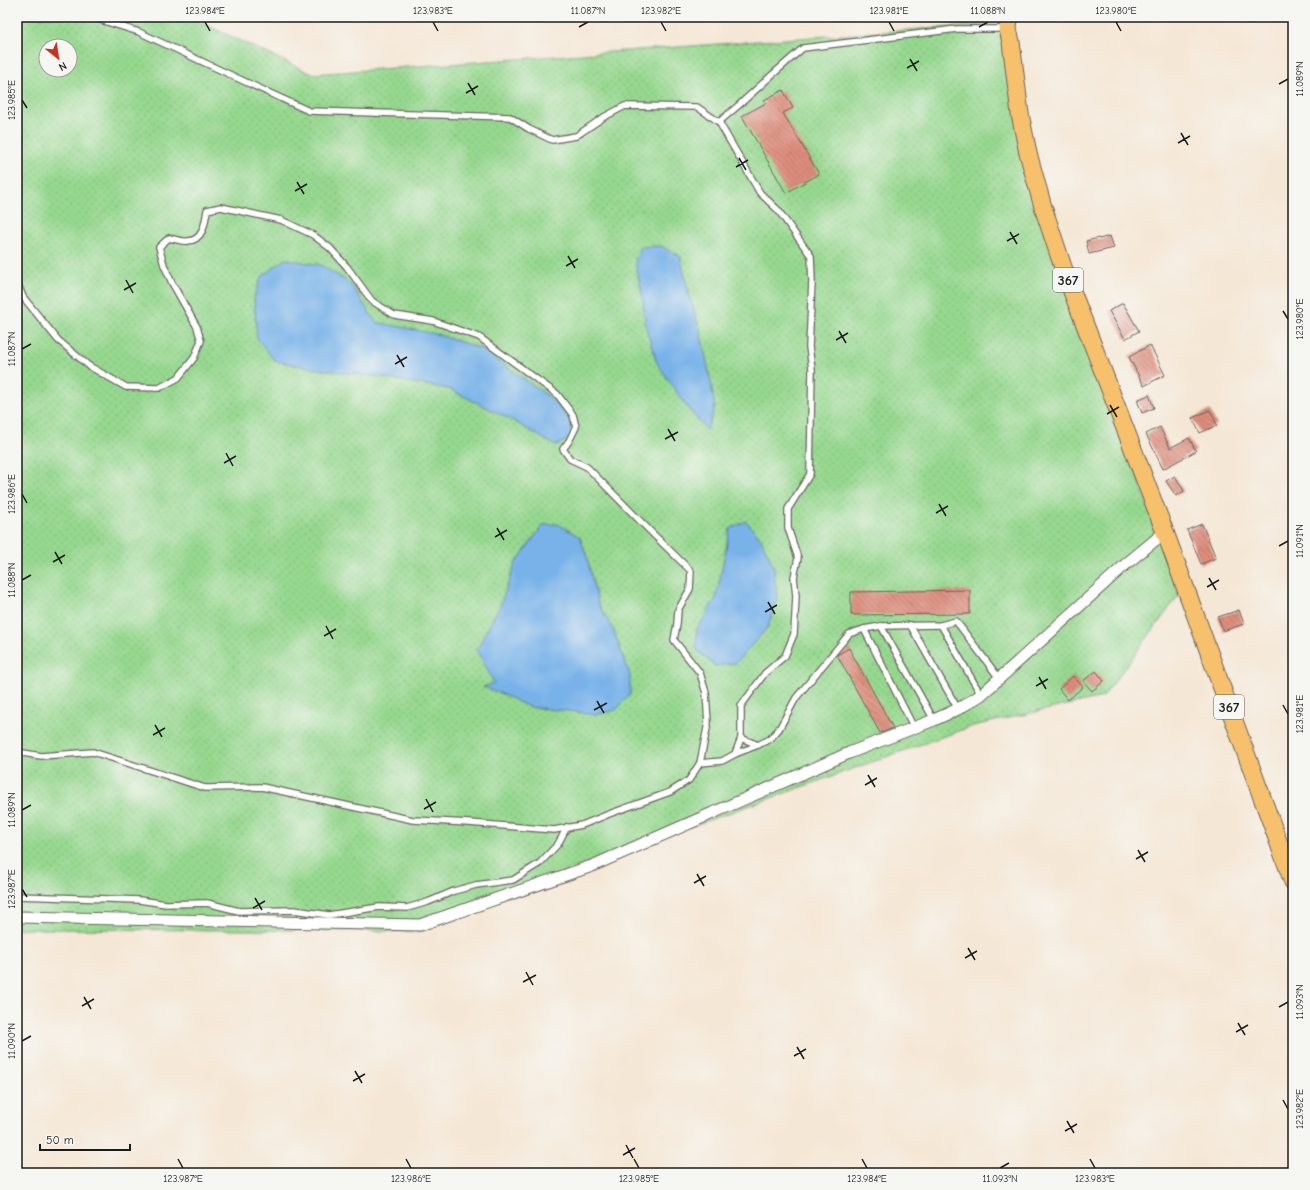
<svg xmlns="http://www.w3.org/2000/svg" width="1310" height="1190" font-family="'Comic Neue',sans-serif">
  <defs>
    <pattern id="grass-dots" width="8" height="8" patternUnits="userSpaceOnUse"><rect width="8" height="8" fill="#96d88f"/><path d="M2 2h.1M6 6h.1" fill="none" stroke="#81b97b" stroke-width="1.8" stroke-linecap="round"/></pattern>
    <pattern id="building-back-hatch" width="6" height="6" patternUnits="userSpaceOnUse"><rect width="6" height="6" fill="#dd8d7d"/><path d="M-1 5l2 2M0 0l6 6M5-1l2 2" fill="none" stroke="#b27266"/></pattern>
  </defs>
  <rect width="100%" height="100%" fill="#f6f6f2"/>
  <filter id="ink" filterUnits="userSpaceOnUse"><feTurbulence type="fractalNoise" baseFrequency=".025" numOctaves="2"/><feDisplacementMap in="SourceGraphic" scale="8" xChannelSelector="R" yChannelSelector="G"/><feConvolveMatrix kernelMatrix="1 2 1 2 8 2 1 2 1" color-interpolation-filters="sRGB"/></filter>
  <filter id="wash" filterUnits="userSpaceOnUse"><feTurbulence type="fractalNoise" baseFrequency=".012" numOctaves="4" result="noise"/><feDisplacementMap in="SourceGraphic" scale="16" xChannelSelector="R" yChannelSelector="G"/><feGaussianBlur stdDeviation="0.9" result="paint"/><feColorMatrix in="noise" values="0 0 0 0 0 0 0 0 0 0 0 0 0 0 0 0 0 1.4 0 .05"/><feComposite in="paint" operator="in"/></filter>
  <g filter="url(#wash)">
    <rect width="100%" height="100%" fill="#f5e7d5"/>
    <!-- grass -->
    <path fill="url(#grass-dots)" stroke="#597a56" fill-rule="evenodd" d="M 17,17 L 189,17 L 312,74 L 1003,23 L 1031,170 L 1179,595 L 1103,697 L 973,726 L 580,866 L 421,931 L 17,929 ZM 46,46 L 70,46 L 70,70 L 46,70 Z"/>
    <!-- water -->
    <g fill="#78b2e9" stroke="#4a6782">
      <polygon points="661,246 680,256 690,297 700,330 711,382 715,408 707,430 689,410 657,363 646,328 642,294 635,261 641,247"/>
      <polygon points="285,259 321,265 350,283 376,322 436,334 482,349 551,398 570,420 572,437 556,446 510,419 449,389 379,377 317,369 275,361 257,338 254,298 261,277"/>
      <polygon points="746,521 760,537 774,567 777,599 768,627 736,663 715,666 696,649 697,629 716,598 730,529"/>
      <polygon points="558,524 580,537 587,557 598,603 613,629 630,675 630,694 616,710 595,715 577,712 529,707 502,694 483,687 494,683 477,649 501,603 515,564 543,525"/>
    </g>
    <g id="blocks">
      <!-- building -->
      <g fill="url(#building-back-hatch)">
        <polygon points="783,90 793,108 783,113 819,174 786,193 742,116 766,103 764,100"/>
        <polygon points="1110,236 1114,248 1089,254 1086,241 1099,238 1099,239"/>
        <polygon points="1123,303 1139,331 1125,339 1109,311"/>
        <polygon points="1150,345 1165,375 1144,386 1129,357"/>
        <polygon points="1149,395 1154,408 1142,413 1137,400"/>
        <polygon points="1210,410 1217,425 1200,433 1192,418"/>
        <polygon points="1160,427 1170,448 1189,438 1196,451 1163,469 1146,434"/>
        <polygon points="1175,476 1184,491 1176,496 1166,481"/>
        <polygon points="1202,524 1216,558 1201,564 1187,530"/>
        <polygon points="970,590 970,614 851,615 851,592"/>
        <polygon points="1239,610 1244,624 1223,631 1218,617"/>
        <polygon points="849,648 893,728 891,729 880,733 837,655"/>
        <polygon points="1096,671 1104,681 1092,691 1083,681"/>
        <polygon points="1073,676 1083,687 1068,700 1059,689"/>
      </g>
    </g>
  </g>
  <g filter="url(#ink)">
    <use href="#blocks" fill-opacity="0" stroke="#68635d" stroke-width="1"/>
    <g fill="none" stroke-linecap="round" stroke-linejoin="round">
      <defs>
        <g id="lane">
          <polyline points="91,17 139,32 250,84 309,111 510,117 529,129 552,140 576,136 604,117 625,106 697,107 719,122 760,193 778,210 811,256 812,282 809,347 812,369 810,474 788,509 788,528 798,558 794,577 796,596 794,634 785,656 765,673 741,706 741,738 735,754 722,761 700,763"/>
          <polyline points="719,122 739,105 772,75 803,48 957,29 1006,29"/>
          <path d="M 17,282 L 23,297 L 58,340 L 89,366 L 126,387 L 159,388 L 178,378 L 194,358 L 201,341 L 197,327 L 172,283 L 164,265 L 159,247 L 169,238 C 175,239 182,242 188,241 C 204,240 205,222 207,210 L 221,207 L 281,220 L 313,235 L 330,248 L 347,267 L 372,301 L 394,315 L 433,321 L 479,337 L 557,394 L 573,415 L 576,427 L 569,441 L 563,449 L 570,459 L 587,467 L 652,533 L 691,571 L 690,589 L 678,610 L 677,624 L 674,640 L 700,673 L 706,693 L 708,723 L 700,763 L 689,780 L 670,792 L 609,814 L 582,825 L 554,830 L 469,823 L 413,820 L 262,787 L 205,788 L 93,752 L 41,756 L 17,752"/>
          <polyline points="910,625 958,709"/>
          <polyline points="941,625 981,695"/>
          <polyline points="881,626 934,720"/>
          <polyline points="864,629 914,728"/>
          <polyline points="758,745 770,739 779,729 796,698 849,634 864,629 881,626 941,625 956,621 999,678"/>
          <polyline points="735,754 758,745 741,738"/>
          <polyline points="17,896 139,900 166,904 207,903 239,911 294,910 329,915 379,907 407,908 428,902 454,891 476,885 513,880 540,863 558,844 567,827"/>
        </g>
        <polyline id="street" points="17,917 420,925 592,866 849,753 934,720 958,709 981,695 1126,564 1165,532"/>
        <polyline id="primary" points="1009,17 1008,29 1011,42 1020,114 1028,153 1043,207 1065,273 1165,532 1293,882"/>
      </defs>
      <!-- lane casing -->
      <use href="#lane" stroke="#68635d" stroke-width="8"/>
      <!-- street casing -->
      <use href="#street" stroke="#68635d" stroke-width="13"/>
      <!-- primary casing -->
      <use href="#primary" stroke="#68635d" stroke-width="19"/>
      <!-- lane -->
      <use href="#lane" stroke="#fff" stroke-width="5.5"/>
      <!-- street -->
      <use href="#street" stroke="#fff" stroke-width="11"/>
      <!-- primary -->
      <use href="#primary" stroke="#f7c06c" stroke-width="17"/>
    </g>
  </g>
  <!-- ticks -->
  <path fill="none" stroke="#1c1c1c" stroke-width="1.5" d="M 205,22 L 210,31M 433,22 L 438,31M 661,22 L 666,31M 889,22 L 894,31M 1116,22 L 1121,31M 579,27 L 588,22M 979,27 L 988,22M 910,59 L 917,71M 907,68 L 919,61M 468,83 L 475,95M 1279,84 L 1288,79M 466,93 L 478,86M 22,100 L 27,108M 1181,133 L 1188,145M 1178,143 L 1190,136M 739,158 L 746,170M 736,167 L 748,160M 297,182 L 304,194M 295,191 L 307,184M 1010,232 L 1017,244M 1007,241 L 1019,234M 568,256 L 575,268M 566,266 L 578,259M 126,280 L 133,293M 124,290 L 136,283M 1283,311 L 1288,319M 839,331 L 846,343M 836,340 L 848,333M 22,349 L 31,344M 397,355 L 404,367M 395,364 L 407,357M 1110,405 L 1117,417M 1107,414 L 1119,407M 668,429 L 675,441M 665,439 L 678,432M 226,453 L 233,466M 224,463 L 236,456M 22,494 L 27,503M 939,504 L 946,516M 936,513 L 948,506M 497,528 L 504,540M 495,537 L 507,530M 1279,546 L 1288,541M 55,552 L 62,564M 53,562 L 65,555M 1209,578 L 1216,590M 22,580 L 31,575M 1207,587 L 1219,580M 768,602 L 775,614M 765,612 L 777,605M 326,626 L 333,639M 324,636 L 336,629M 1039,677 L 1046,689M 1036,686 L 1048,679M 597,701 L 604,713M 1283,705 L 1288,714M 594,710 L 607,703M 155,725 L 162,737M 153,735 L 165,728M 868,775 L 875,787M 865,785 L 877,778M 426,799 L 433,812M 424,809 L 436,802M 22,810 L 31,805M 1138,850 L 1145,862M 1136,859 L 1148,852M 697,874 L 704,886M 694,883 L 706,876M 22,889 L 27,897M 255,898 L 262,910M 253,908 L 265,901M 968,948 L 975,960M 965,958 L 977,951M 526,972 L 533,985M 523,982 L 536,975M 84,997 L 91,1009M 82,1006 L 94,999M 1279,1007 L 1288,1002M 1238,1023 L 1245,1035M 1236,1032 L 1248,1025M 22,1041 L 31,1036M 797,1047 L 804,1059M 794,1056 L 806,1049M 355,1071 L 362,1083M 353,1081 L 365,1074M 1283,1100 L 1288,1109M 1067,1121 L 1074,1133M 1065,1131 L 1077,1124M 626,1145 L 633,1158M 623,1155 L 635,1148M 178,1159 L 183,1168M 406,1159 L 411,1168M 634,1159 L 639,1168M 862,1159 L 867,1168M 1090,1159 L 1095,1168M 1000,1168 L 1009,1163"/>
  <g text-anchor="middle" stroke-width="4" stroke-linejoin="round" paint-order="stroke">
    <!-- shield labels -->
    <g fill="#f6f6f2" stroke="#5d5d5c" stroke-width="1">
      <rect x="1053" y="268" width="30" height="24" rx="3"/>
      <rect x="1214" y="695" width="30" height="24" rx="3"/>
    </g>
    <g font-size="14" font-weight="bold" fill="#1c1c1c">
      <text x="1068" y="285">367</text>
      <text x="1229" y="712">367</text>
    </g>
  </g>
  <!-- margin -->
  <rect width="1310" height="1190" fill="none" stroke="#f6f6f2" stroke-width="44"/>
  <!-- north arrow -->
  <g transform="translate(58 58) rotate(150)"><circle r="19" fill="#f6f6f2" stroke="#9f9f9c"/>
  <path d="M0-3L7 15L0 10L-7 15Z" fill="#c8321e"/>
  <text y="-6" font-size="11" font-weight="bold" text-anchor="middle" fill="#1c1c1c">N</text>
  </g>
  <!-- scale -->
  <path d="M40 1144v6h90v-6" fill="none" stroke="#1c1c1c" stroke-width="2"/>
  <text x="46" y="1144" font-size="12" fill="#1c1c1c" stroke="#f6f6f2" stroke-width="3" paint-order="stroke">50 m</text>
  <rect x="22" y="22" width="1266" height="1146" fill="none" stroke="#1c1c1c" stroke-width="1.5"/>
  <g font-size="10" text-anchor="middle" fill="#1c1c1c">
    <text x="205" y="14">123.984°E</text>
    <text x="433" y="14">123.983°E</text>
    <text x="588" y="14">11.087°N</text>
    <text x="661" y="14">123.982°E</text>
    <text x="889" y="14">123.981°E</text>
    <text x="988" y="14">11.088°N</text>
    <text x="1116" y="14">123.980°E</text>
    <text transform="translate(1299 79) rotate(-90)" y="4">11.089°N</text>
    <text transform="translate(11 100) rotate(-90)" y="4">123.985°E</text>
    <text transform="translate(1299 319) rotate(-90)" y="4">123.980°E</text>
    <text transform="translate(11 349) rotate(-90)" y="4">11.087°N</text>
    <text transform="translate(11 494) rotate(-90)" y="4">123.986°E</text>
    <text transform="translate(1299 541) rotate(-90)" y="4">11.091°N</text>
    <text transform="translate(11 580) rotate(-90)" y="4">11.088°N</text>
    <text transform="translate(1299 714) rotate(-90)" y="4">123.981°E</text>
    <text transform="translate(11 810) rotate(-90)" y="4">11.089°N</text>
    <text transform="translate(11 889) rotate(-90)" y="4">123.987°E</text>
    <text transform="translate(1299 1002) rotate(-90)" y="4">11.093°N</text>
    <text transform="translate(11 1041) rotate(-90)" y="4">11.090°N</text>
    <text transform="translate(1299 1109) rotate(-90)" y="4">123.982°E</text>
    <text x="183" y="1182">123.987°E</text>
    <text x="411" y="1182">123.986°E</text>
    <text x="639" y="1182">123.985°E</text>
    <text x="867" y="1182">123.984°E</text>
    <text x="1000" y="1182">11.093°N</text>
    <text x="1095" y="1182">123.983°E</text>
  </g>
</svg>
